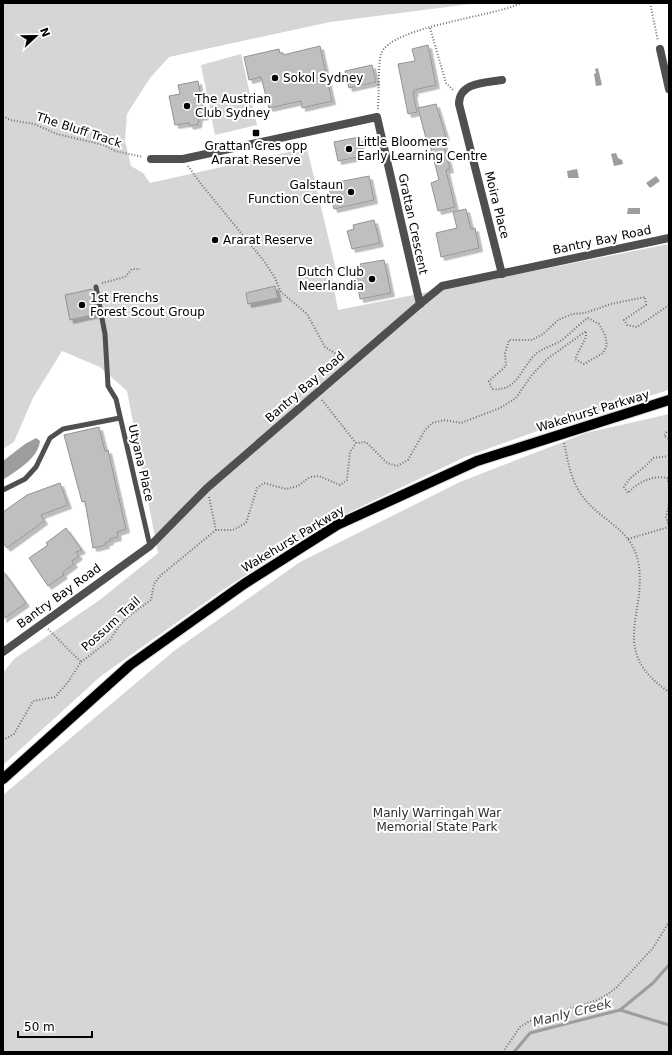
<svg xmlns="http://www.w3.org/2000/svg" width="672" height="1055" font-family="'DejaVu Sans',sans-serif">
  <defs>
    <filter id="shadow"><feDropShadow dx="3.5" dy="3.5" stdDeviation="0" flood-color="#0004"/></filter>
  </defs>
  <rect width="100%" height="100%" fill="#fff"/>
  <!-- green -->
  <g fill="#d6d6d6">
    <polygon points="3,3 478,3 330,22 169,57 150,78 127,114 125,141 131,166 143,173 150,183 307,148 336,270 331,272 338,310 669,244 669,390 557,424 465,457 329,522 227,587 101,676 3,765 3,673 14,659 101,599 158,553 127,391 100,367 62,351 33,398 14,442 3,449"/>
    <polygon points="241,54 257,125 215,135 201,65"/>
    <polygon points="669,414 669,1052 3,1052 3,795 174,651 300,562 460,482 586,433"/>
  </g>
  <!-- water -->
  <g fill="#9d9d9d">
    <polygon points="598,68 602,85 596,86 594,74 596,73 595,69"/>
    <polygon points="616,153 618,158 622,160 623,164 614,166 611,154"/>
    <polygon points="577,169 579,178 568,178 567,171"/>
    <polygon points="656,176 660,181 650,188 646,183"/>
    <polygon points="628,208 640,208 640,214 627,214"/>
    <path d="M 36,438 L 40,441 C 38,459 17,470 3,480 L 3,461 L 25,444 Z"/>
  </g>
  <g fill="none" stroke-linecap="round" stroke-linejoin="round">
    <!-- stream -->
    <g stroke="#9d9d9d" stroke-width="3">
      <polyline points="620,1010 669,1025"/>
      <polyline points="514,1052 530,1033 620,1010 653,983 669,965"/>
    </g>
  </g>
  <!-- building -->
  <g fill="#bfbfbf" stroke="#939393" filter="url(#shadow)">
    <polygon points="428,45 436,85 414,90 415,93 413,93 417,112 408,114 398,64 415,61 412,49"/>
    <polygon points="320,46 332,101 302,108 301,101 269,108 261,77 249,80 244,57 279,49 280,53 283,53 283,55"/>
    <polygon points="372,65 376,82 349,88 345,71"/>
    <polygon points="198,81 205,116 199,117 198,124 190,126 189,123 175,125 169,96 180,94 178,85"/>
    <polygon points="436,104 446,137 442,138 450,169 446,170 455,207 438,211 431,183 439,180 429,141 427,142 418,108"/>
    <polygon points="359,137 363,156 338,161 334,142"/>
    <polygon points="369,176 374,200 334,209 328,184"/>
    <polygon points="466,209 471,229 475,228 479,248 441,257 436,233 457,228 453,212"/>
    <polygon points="374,220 380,243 352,249 347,231 354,229 353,225"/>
    <polygon points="384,260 391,293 360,299 355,270 361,269 360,264"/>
    <polygon points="275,286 278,298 248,304 246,293"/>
    <polygon points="92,289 97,314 70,320 65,295"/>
    <polygon points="99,427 105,451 108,450 126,529 117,532 118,537 110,539 110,541 105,543 106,545 93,548 85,501 82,502 64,435"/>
    <polygon points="60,483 68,505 41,515 44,521 7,548 3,543 3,512 27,495"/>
    <polygon points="66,528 82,550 76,552 79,556 72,561 74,564 62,573 64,575 48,586 29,558 48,545 46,543"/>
    <polygon points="3,571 26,603 3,619"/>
  </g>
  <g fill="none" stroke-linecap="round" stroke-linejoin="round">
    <defs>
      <polyline id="primary" points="3,779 130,665 244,584 337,525 477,461 669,400"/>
    </defs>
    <!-- primary casing -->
    <use href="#primary" stroke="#dbdbdb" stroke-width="12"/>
    <!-- path -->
    <g stroke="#717171" stroke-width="2" stroke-dasharray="1 2" stroke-linecap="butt">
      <polyline points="650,3 658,41"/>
      <polyline points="430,28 446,83 453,90"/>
      <path d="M 378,109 C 379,96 378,64 381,54 C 391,26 494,17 521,3"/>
      <polyline points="3,116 10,120 34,124 57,134 104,145 115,151 143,157"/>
      <polyline points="188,166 201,184 264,261 274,276 281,292 307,314 325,347 344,359"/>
      <polyline points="102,283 125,277 132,269 140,269"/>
      <polyline points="322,400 356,443"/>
      <polyline points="669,431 667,431 664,436 669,439"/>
      <path d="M 564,443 C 568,462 571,481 583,497 C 599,519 629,528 637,557 C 651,611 605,649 669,692"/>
      <path d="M 669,456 L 653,458 C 644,470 631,474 624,487 L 628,493 C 638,482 653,475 667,478 L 669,484"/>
      <polyline points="209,497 216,530"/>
      <polyline points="669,505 666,517 669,527"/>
      <polyline points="628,539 669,527"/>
      <polyline points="48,629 81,662"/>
      <path d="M 3,740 L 14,734 L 33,701 L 55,697 L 68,682 L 81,662 L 110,640 L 119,626 L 129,616 L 151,600 L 154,584 L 161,575 L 216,530 L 233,530 L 246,523 L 257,488 L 264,483 L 286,489 L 298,486 L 310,477 L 319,476 L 340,485 L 347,480 L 350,452 L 356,443 L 366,442 L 387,463 L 397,466 L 408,460 L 425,430 L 432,423 L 444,420 L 461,423 L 500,408 L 516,398 L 531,376 L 547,359 L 586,331 L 586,337 L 575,359 L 584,364 L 603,353 L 607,345 L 605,335 L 599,324 L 588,318 C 579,324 571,333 562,340 C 555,345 545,347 537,353 C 520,367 519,392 492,389 L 489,381 L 506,366 L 505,353 L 509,340 L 532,340 L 543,334 L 558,320 L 572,314 L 585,313 L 611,304 L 645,297 L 646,305 L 624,320 L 627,325 L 637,327 L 669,305"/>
      <polyline points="503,1052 520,1027 530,1021 595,1001 605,996 616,988 653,948 669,922"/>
    </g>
    <!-- service -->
    <g stroke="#4f4f4f" stroke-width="5">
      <polyline points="96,287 105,334 108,386 116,399 150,546"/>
      <polyline points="3,490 25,479 36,467 50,438 63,429 120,418"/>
    </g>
    <!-- minor -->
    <g stroke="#4f4f4f" stroke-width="8">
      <polyline points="660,49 669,89"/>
      <polyline points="151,159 183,159 377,117 420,304"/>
      <path d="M 502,274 L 459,104 C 459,82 485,83 502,80"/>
      <polyline points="3,652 150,546 207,488 420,304 442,286 669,238"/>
    </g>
    <!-- primary -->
    <use href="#primary" stroke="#000" stroke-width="10"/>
  </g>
  <!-- markers -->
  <g fill="#000" stroke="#fff" stroke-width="1.5">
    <circle cx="275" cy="78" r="4"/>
    <circle cx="187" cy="106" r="4"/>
    <rect x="252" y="129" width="8" height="8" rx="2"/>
    <circle cx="349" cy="149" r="4"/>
    <circle cx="351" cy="192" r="4"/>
    <circle cx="215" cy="240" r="4"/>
    <circle cx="372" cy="279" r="4"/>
    <circle cx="82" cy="305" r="4"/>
  </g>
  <g text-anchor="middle" stroke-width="4" stroke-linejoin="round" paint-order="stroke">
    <!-- poi labels -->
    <g font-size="12" fill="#000" stroke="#fff" text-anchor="start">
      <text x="283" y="82">Sokol Sydney</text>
      <text x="195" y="103">The Austrian<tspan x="195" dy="14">Club Sydney</tspan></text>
      <text x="357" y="146">Little Bloomers<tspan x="357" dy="14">Early Learning Centre</tspan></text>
      <text x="256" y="150" text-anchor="middle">Grattan Cres opp<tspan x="256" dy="14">Ararat Reserve</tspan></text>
      <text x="343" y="189" text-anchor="end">Galstaun<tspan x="343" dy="14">Function Centre</tspan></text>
      <text x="223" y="244">Ararat Reserve</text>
      <text x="364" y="276" text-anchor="end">Dutch Club<tspan x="364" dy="14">Neerlandia</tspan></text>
      <text x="90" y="302">1st Frenchs<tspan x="90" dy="14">Forest Scout Group</tspan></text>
    </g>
    <!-- street labels -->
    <g font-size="12" fill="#000" stroke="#fff">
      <text transform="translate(79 130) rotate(18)" y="4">The Bluff Track</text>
      <text transform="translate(497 205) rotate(76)" y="4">Moira Place</text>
      <text transform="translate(413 224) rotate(78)" y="4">Grattan Crescent</text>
      <text transform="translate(602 240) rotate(-12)" y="4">Bantry Bay Road</text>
      <text transform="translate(305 387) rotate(-41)" y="4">Bantry Bay Road</text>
      <text transform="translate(593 411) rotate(-17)" y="4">Wakehurst Parkway</text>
      <text transform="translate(141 463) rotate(77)" y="4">Utyana Place</text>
      <text transform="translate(293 539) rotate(-31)" y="4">Wakehurst Parkway</text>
      <text transform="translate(59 596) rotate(-36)" y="4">Bantry Bay Road</text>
      <text transform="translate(111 624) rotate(-42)" y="4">Possum Trail</text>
    </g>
    <!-- park labels -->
    <g font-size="12" fill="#2d2d2d" stroke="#fff">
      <text x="437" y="817">Manly Warringah War<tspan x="437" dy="14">Memorial State Park</tspan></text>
    </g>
    <!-- water labels -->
    <g font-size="13" font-style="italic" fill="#3e3e3e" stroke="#fff">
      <text transform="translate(572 1012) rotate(-14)" y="5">Manly Creek</text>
    </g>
  </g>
  <!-- border -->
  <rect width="672" height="1055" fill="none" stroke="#000000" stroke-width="8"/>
  <!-- north arrow -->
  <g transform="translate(36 36) rotate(68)" stroke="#ffffff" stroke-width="3" paint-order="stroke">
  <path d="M0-3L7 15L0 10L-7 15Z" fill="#000000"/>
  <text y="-6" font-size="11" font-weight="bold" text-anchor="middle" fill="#000000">N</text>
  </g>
  <!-- scale -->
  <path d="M18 1031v6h74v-6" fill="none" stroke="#000000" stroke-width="2"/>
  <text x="24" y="1031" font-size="12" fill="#000000" stroke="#ffffff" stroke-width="3" paint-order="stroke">50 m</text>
</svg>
